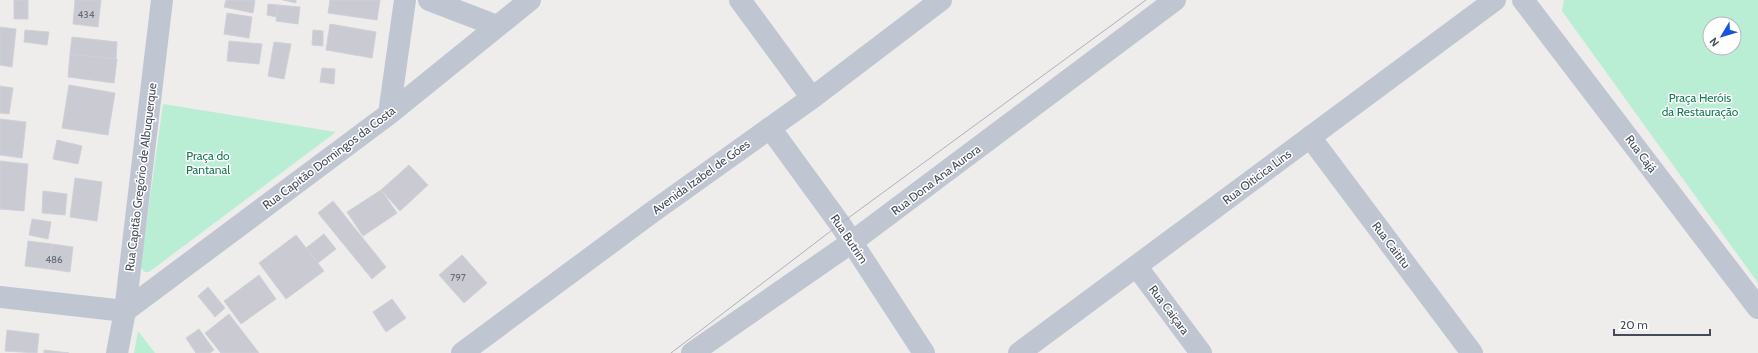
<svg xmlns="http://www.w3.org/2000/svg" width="1758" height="353" font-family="Cabin,sans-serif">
  <rect width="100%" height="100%" fill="#efecec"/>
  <!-- green -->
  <g fill="#b9eed5" fill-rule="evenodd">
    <path d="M 1564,0 L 1758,0 L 1758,283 L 1562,11 ZM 1710,24 L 1734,24 L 1734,48 L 1710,48 Z"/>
    <polygon points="163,104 336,132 149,272 145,272 141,268 141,264"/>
    <polygon points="138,331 155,353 134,353"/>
  </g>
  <!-- building -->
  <g fill="#c9cad2" stroke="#d0d1d8">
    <rect x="14" y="0" width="14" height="19"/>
    <polygon points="75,0 101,0 98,27 73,24"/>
    <polygon points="226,0 255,0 253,13 224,7"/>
    <polygon points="283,0 296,0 296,3"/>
    <polygon points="330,0 380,0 377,20 328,13"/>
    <polygon points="268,4 278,5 277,17 267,15"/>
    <polygon points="278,5 300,7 298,24 276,21"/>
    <polygon points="227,13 252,17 249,38 224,34"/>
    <polygon points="330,24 376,32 372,58 326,50"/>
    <polygon points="0,27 16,29 12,67 0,65"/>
    <polygon points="25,30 49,32 47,45 24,42"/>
    <polygon points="313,30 323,31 323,46 312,45"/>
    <polygon points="72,37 117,42 116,59 70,54"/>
    <polygon points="229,41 262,44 259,64 227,61"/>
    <polygon points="274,42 291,44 284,79 268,76"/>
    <polygon points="70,54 117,59 114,83 68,77"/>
    <polygon points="322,68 335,69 334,84 320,82"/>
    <polygon points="69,85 115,93 108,135 62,128"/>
    <polygon points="0,86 13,88 9,114 0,113"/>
    <polygon points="0,119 26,122 22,158 0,155"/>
    <polygon points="57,140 82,146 78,164 53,159"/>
    <polygon points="0,161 28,164 24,211 0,209"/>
    <polygon points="409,165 428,185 400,211 381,190"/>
    <polygon points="75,178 102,182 97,221 70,217"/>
    <polygon points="381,190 397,213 363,236 347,212"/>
    <polygon points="43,191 67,194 65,215 42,213"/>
    <polygon points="333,201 386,267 372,279 318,213"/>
    <polygon points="32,219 51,222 48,239 29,235"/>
    <polygon points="324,234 336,249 318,263 306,248"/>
    <polygon points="296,235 324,271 286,299 259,263"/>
    <polygon points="28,241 52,244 49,269 25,266"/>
    <polygon points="52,244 73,247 70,272 49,269"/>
    <polygon points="462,255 487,283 464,303 439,275"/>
    <polygon points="259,275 276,299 241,324 224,301"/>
    <polygon points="208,287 225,308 215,317 198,296"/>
    <polygon points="392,299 406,318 386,332 373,312"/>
    <polygon points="229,314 259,353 221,353 205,333"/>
    <polygon points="199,329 214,350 210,353 196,353 186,338"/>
    <polygon points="7,330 39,334 37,353 5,351"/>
    <polygon points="44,350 69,353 44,353"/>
  </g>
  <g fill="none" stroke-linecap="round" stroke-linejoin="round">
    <!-- minor -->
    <g stroke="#bfc6d2" stroke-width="22">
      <polyline points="429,0 497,26"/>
      <polyline points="740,0 812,98"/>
      <polyline points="1523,0 1758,308"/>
      <polyline points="389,114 405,0"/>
      <polyline points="770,128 840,224 924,353"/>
      <polyline points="1310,137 1472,353"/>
      <polyline points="1137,267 1201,353"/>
      <polyline points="0,297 125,311 389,114 530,0"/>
      <polyline points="117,353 125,311 162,0"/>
      <polyline points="462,353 651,213 812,98 941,0"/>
      <polyline points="692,353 852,242 1175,0"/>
      <polyline points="1019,353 1495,0"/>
    </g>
    <!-- tram -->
    <polyline stroke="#aeb0b7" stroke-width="1" points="671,353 840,224 1146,0"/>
  </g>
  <g text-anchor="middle" stroke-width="3" stroke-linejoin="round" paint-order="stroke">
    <!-- number labels -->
    <g font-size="10" fill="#666c77">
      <text x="86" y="18">434</text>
      <text x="54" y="263">486</text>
      <text x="458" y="281">797</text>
    </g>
    <!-- park labels -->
    <g font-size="12" fill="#177956" stroke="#fff">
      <text x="1700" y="102">Praça Heróis<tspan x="1700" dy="14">da Restauração</tspan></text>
      <text x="208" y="160">Praça do<tspan x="208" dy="14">Pantanal</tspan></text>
    </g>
    <!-- street labels -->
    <g font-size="12" fill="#454c59" stroke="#fff">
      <text transform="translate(1641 154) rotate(53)" y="4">Rua Cajá</text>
      <text transform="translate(329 158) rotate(-37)" y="4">Rua Capitão Domingos da Costa</text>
      <text transform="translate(141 177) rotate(-83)" y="4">Rua Capitão Gregório de Albuquerque</text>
      <text transform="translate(701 177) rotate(-36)" y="4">Avenida Izabel de Góes</text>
      <text transform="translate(1257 177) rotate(-37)" y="4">Rua Oiticica Lins</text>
      <text transform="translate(936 180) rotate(-37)" y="4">Rua Dona Ana Aurora</text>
      <text transform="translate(849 239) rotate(56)" y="4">Rua Butrim</text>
      <text transform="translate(1391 245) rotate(53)" y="4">Rua Caititu</text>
      <text transform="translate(1169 310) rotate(53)" y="4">Rua Caiçara</text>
    </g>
  </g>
  <!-- north arrow -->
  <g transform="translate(1722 36) rotate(232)"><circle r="19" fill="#ffffff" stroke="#b5b7bd"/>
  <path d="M0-3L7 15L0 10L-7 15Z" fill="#1952db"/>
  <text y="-6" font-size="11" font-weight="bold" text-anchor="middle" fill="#454c59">N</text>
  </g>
  <!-- scale -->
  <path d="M1614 329v6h96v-6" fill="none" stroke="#454c59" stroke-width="2"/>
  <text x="1620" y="329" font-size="12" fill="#454c59" stroke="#ffffff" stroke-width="3" paint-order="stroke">20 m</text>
</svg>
